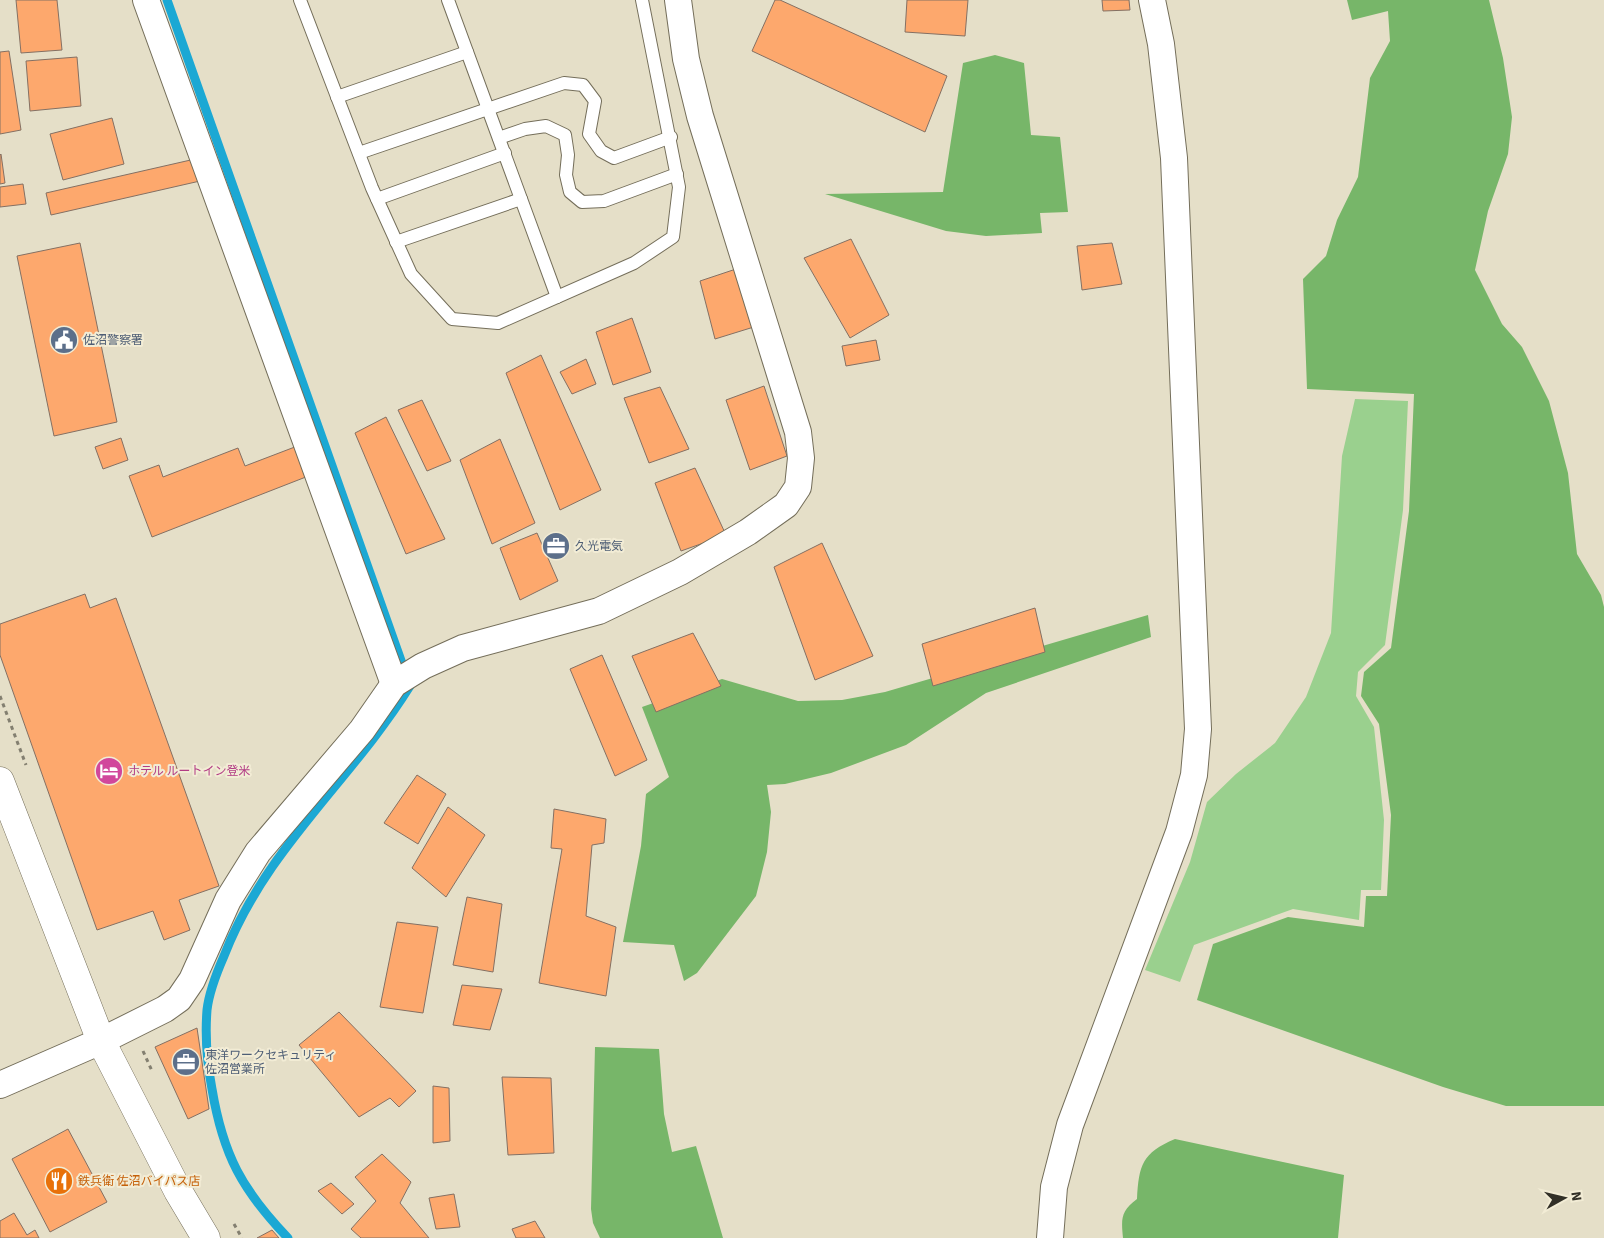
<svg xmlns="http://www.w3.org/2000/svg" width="1604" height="1238" font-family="'Source Sans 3','Noto Sans JP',sans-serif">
  <rect width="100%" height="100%" fill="#e5dfc8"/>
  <!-- green -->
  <polygon fill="#9ad08e" points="1355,399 1408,401 1403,510 1385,645 1358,672 1356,696 1374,727 1384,820 1381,890 1361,890 1359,920 1293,909 1194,945 1180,982 1145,970 1190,862 1207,802 1236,774 1275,743 1306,697 1331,633 1342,456"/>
  <!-- forest -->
  <g fill="#77b669">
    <polygon points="1347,0 1489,0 1503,58 1512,117 1508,154 1488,211 1475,270 1502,324 1522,347 1549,401 1568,473 1577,554 1601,595 1604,607 1604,1106 1506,1106 1443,1087 1197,1000 1213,944 1288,917 1364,927 1366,896 1387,896 1391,815 1379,724 1361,696 1364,672 1391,648 1409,511 1414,394 1307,389 1303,279 1326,256 1337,220 1358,177 1370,78 1390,41 1388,11 1352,20"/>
    <polygon points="995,55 1024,63 1031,135 1060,137 1068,212 1040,213 1042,233 986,236 946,231 825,194 943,192 963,63"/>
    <polygon points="1148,615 1151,637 986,693 906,745 831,773 785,784 767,785 771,812 767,852 756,896 697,973 684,981 674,945 623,942 641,846 646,794 669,777 642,707 722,679 798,701 842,700 885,692"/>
    <polygon points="595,1047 659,1049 664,1114 672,1152 696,1146 723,1238 600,1238 593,1223 591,1209"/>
    <path d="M 1175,1139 L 1344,1175 L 1338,1238 L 1123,1238 C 1121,1218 1121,1211 1137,1199 C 1139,1165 1142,1153 1175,1139 Z"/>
  </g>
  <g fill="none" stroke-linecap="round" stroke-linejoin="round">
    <!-- stream -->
    <path stroke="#1ba8d4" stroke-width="9" d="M 167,0 L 410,686 C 351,781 265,849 224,956 C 217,972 209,992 207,1010 C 205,1036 207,1063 212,1089 C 223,1155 242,1190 288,1238"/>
  </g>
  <!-- building -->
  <g fill="#fda86d" stroke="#847063">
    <polygon points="16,0 57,0 62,50 21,53"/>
    <polygon points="775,0 780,0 947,76 925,132 752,51"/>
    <polygon points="907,0 968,0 965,36 905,32"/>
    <polygon points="1102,0 1129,0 1130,10 1103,11"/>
    <polygon points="9,51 21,130 0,134 0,52"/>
    <polygon points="77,57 81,106 30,111 26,61"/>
    <polygon points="112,118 124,164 63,180 50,134"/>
    <polygon points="1,154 5,183 0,184 0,155"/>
    <polygon points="195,159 200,181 51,215 46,193"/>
    <polygon points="23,184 26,204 0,207 0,187"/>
    <polygon points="851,239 889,315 850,338 804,258"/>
    <polygon points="80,243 117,422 54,436 17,256"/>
    <polygon points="1112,243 1122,284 1082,290 1077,246"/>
    <polygon points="736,269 757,326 715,339 700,281"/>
    <polygon points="632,318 651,372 613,385 596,332"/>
    <polygon points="876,340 880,360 846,366 842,346"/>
    <polygon points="541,355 601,490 560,510 506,373"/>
    <polygon points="586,359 596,384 572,394 560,372"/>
    <polygon points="764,386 787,456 750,470 726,400"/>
    <polygon points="660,387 689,449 649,463 624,398"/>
    <polygon points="422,400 451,461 427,471 398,410"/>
    <polygon points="386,417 445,539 406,554 355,433"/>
    <polygon points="121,438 128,460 103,469 95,447"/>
    <polygon points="500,439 535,523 492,544 460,460"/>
    <polygon points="300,445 311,475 152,537 129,476 159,465 163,477 238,448 245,466"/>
    <polygon points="695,468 726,535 681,551 655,483"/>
    <polygon points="537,533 558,581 520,600 500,548"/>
    <polygon points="822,543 873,656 815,680 774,567"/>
    <polygon points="85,594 90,608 116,598 219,886 179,900 190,930 164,940 153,911 97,930 0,655 0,624"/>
    <polygon points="1035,608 1045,652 933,686 922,644"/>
    <polygon points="693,633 721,686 656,712 632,656"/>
    <polygon points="602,655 647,760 615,776 570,669"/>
    <polygon points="417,775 446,794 418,844 384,823"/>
    <polygon points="448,807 485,835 446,897 412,868"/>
    <polygon points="554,809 606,819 604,843 592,845 586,916 616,927 606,996 539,983 562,849 551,848"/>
    <polygon points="467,897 502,904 493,972 453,965"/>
    <polygon points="397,922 438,927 423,1013 380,1007"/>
    <polygon points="462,985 502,989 490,1030 453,1025"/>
    <polygon points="339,1012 416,1091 399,1107 390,1098 359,1117 299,1045"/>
    <polygon points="197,1028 209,1109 188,1119 155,1047"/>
    <polygon points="502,1077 551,1078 554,1153 508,1155"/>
    <polygon points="433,1086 449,1088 450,1141 433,1143"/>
    <polygon points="68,1129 107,1202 50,1232 12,1159"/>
    <polygon points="382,1154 411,1182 400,1203 429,1238 361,1238 351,1229 376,1201 355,1177"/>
    <polygon points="331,1183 354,1204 342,1214 318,1191"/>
    <polygon points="454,1194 460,1227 436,1229 429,1198"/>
    <polygon points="14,1213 27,1235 35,1230 39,1238 0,1238 0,1221"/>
    <polygon points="535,1221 545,1238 516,1238 512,1229"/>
    <polygon points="272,1230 279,1238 257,1238"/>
  </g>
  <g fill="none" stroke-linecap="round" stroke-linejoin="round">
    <defs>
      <g id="service">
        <polyline points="300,0 372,188 411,274 452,319 498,323 634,263 673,237 679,187 642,0"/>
        <polyline points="448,0 557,297"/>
        <polyline points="337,97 467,52"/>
        <polyline points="499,138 525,129 546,126 565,135 568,155 566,175 570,192 582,202 604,201 677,174"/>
        <polyline points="359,153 564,83 583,85 595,101 589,134 601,151 614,158 671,137"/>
        <polyline points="377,199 505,153"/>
        <polyline points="396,242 521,199"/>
      </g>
      <g id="minor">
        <polyline points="146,0 394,684"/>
        <polyline points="0,1085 101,1041 165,1009 179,999 192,980 228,900 258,852 362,730 394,684 423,666 463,648 599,611 680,572 748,532 786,505 798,487 801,458 798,432 700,116 686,59 678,0"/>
        <polyline points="1050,1238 1054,1187 1070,1125 1179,832 1194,775 1198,729 1174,158 1161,44 1152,0"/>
      </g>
      <polyline id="tertiary" points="0,781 101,1041 178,1191 206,1238"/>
    </defs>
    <!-- service casing -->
    <use href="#service" stroke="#746e5a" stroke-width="14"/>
    <!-- minor casing -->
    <use href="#minor" stroke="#746e5a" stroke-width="28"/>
    <!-- tertiary casing -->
    <use href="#tertiary" stroke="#746e5a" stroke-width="29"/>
    <!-- path -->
    <g stroke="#837f70" stroke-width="3" stroke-dasharray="4 4" stroke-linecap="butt">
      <polyline points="0,696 26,765"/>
      <polyline points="143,1051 152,1071"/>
      <polyline points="234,1224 242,1238"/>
    </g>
    <!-- service -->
    <use href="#service" stroke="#fff" stroke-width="12"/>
    <!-- minor -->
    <use href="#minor" stroke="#fff" stroke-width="26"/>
    <!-- tertiary -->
    <use href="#tertiary" stroke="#fff" stroke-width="28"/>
  </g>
  <!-- icons -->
  <defs>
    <symbol id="civic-disc" viewBox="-11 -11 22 22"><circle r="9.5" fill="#5c6f8a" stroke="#f2ecd5"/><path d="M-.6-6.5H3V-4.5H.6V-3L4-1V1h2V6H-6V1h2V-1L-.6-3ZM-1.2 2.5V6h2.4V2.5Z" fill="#fff"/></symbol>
    <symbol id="office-disc" viewBox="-11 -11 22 22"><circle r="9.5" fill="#5c6f8a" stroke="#f2ecd5"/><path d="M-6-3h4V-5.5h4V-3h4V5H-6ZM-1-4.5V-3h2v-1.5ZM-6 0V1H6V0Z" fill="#fff"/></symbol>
    <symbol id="hotel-disc" viewBox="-11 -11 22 22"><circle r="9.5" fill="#d1479c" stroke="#f2ecd5"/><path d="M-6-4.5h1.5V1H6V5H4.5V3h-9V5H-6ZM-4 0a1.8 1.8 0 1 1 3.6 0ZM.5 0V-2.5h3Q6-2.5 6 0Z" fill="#fff"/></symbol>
    <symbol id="restaurant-disc" viewBox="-11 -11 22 22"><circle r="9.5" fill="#e8710a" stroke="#f2ecd5"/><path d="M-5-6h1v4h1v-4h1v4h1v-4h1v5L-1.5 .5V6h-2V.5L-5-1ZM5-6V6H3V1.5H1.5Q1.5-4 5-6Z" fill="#fff"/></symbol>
  </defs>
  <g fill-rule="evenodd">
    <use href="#civic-disc" x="48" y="324" width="32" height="32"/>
    <use href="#office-disc" x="540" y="530" width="32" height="32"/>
    <use href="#hotel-disc" x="93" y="755" width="32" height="32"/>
    <use href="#office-disc" x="170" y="1046" width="32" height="32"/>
    <use href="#restaurant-disc" x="43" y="1165" width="32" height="32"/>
  </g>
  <g text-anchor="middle" stroke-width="4" stroke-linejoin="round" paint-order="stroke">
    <!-- service labels -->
    <g font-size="12" fill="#4e5e75" stroke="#f2ecd5" text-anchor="start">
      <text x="83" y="344">佐沼警察署</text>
      <text x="575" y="550">久光電気</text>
      <text x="205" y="1059">東洋ワークセキュリティ<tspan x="205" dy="14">佐沼営業所</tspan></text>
    </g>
    <!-- hotel labels -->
    <g font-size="12" fill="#b23c85" stroke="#f2ecd5" text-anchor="start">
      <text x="128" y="775">ホテル ルートイン登米</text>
    </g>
    <!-- food labels -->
    <g font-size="12" fill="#c56008" stroke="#f2ecd5" text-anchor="start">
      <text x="78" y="1185">鉄兵衛 佐沼バイパス店</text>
    </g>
  </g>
  <!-- north arrow -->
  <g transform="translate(1564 1198) rotate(82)" stroke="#f2ecd5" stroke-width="4" paint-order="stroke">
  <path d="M0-4L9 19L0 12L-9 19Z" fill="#312f26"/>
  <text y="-8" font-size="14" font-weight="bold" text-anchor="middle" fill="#312f26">N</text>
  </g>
</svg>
